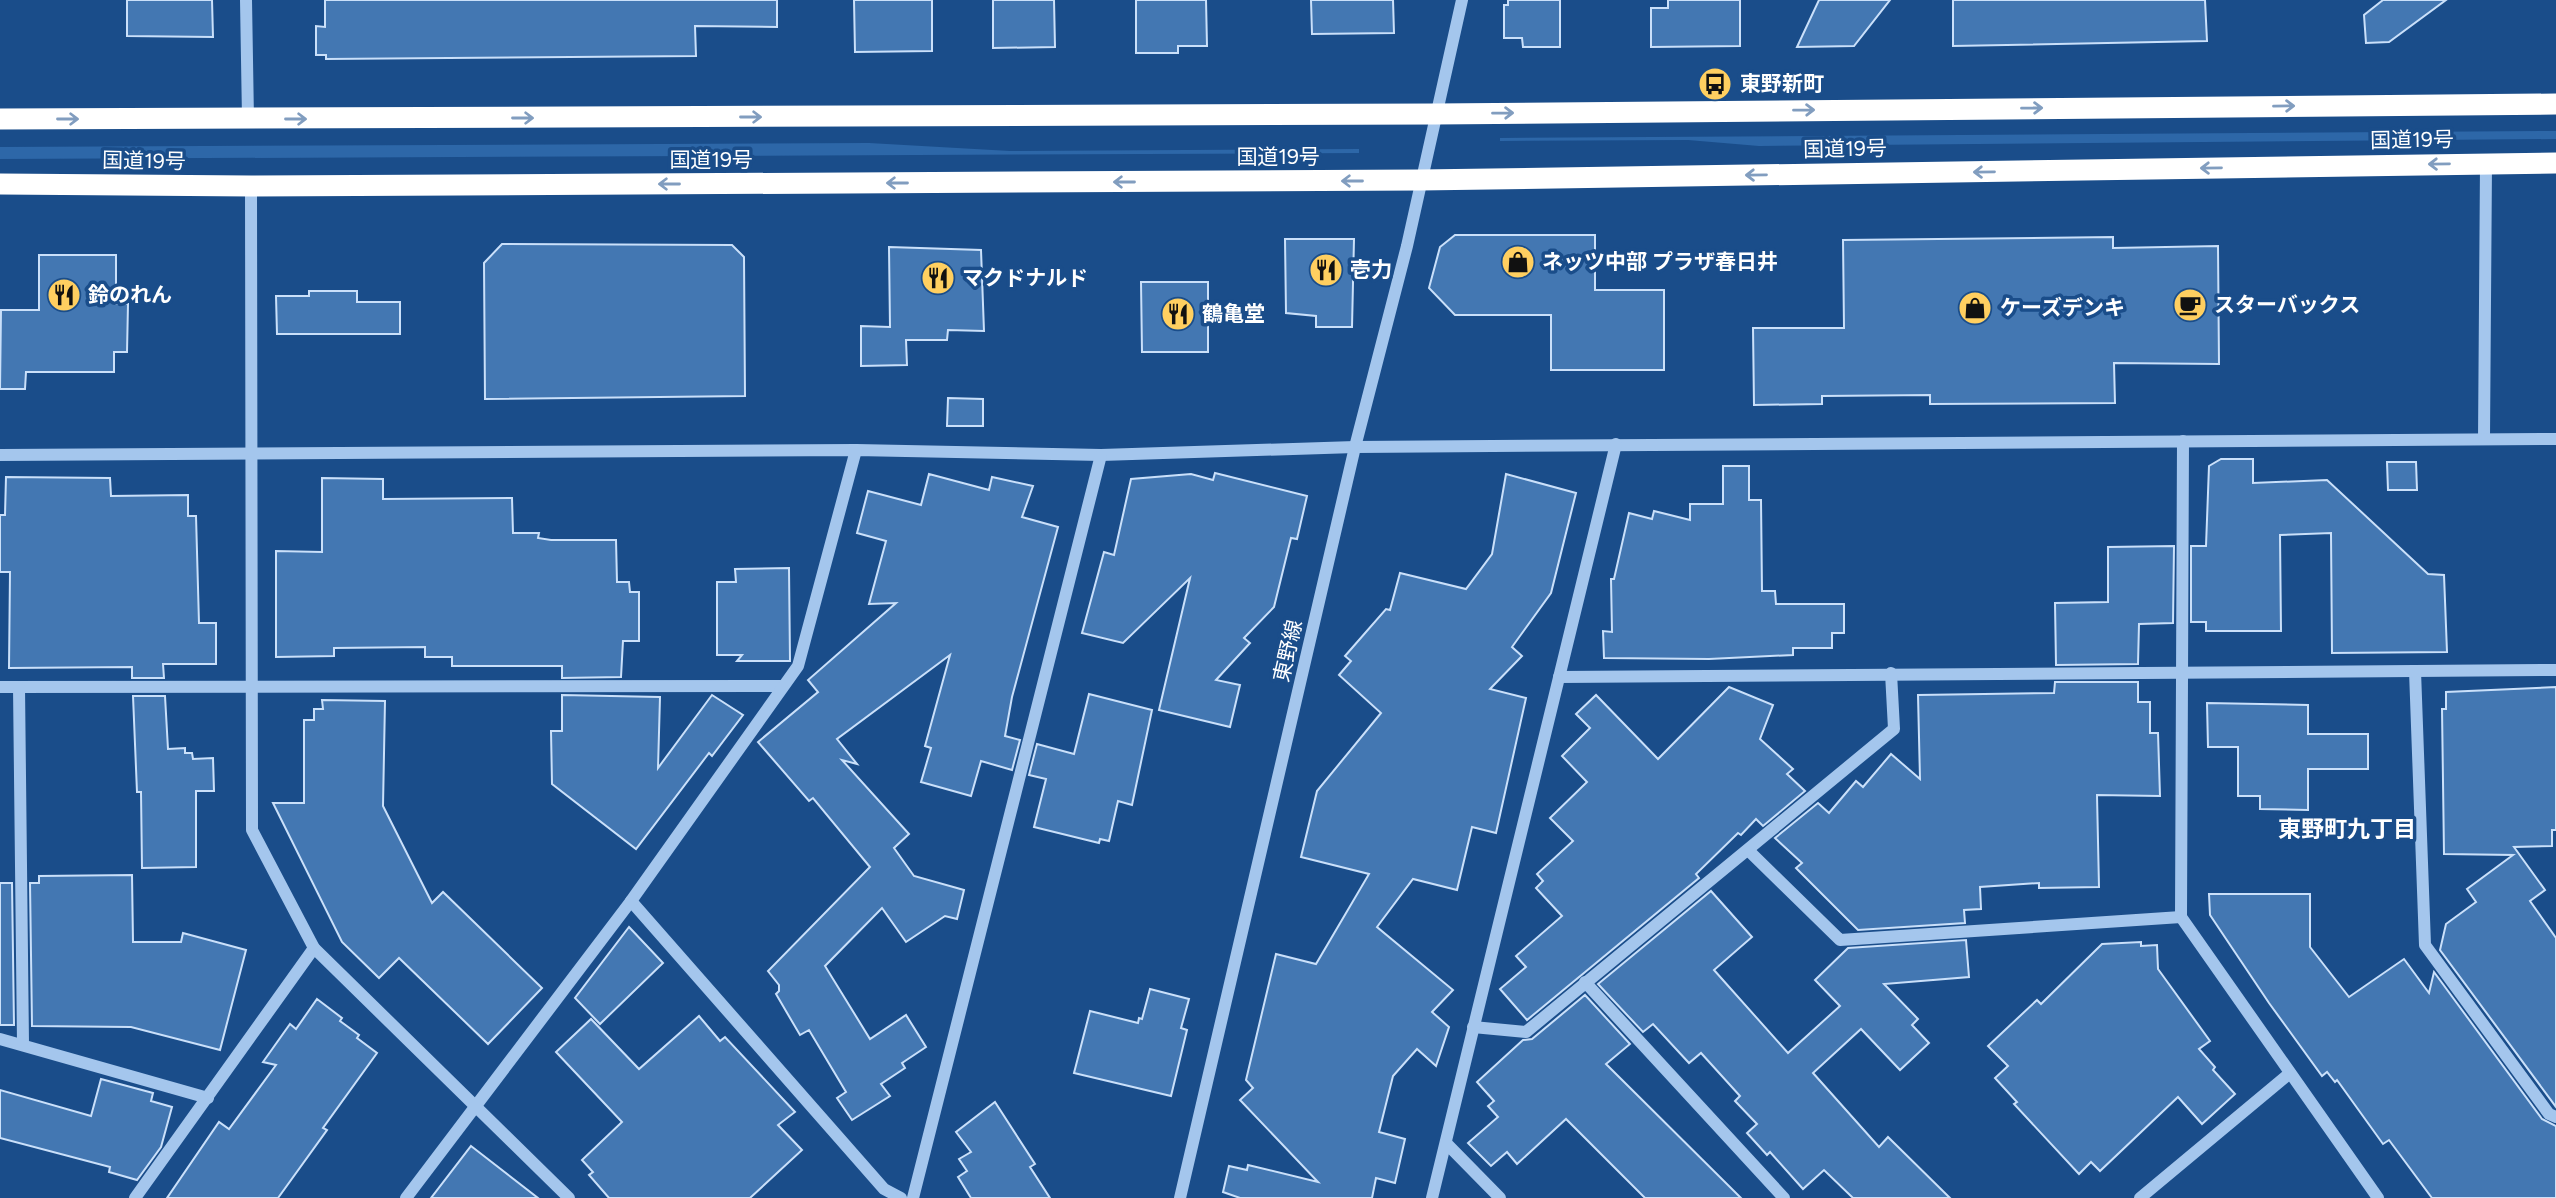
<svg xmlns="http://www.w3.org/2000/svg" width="2556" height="1198" font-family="Figtree,'Noto Sans JP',sans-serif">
  <rect width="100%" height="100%" fill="#1a4d8a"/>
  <!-- green -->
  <g fill="#2d67a8">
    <polygon points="2556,131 2556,139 1759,146 1688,140 1500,141 1500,138"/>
    <polygon points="869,143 1010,151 1359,149 1359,153 0,159 0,147"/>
  </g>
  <!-- building -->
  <g fill="#4377b2" stroke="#cae0fa" stroke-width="2">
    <polygon points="127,0 212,0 213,37 127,36"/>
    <polygon points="325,0 777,0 777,27 695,26 696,56 326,59 326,55 316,55 316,26 325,27"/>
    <polygon points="854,0 932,0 932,51 855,52"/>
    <polygon points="993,0 1054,0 1055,47 993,48"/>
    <polygon points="1136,0 1206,0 1207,46 1178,46 1178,53 1136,53"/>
    <polygon points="1311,0 1393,0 1394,33 1312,34"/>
    <polygon points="1508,0 1560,0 1560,47 1523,47 1522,38 1504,38 1504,5 1508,5"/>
    <polygon points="1668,0 1740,0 1740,46 1651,47 1651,8 1668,8"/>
    <polygon points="1819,0 1890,0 1854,46 1797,47"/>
    <polygon points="1953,0 2205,0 2207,41 1953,46"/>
    <polygon points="2383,0 2446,0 2389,42 2366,43 2364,15"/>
    <polygon points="1455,235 1595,235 1595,290 1664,290 1664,370 1551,370 1551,315 1455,315 1429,288 1440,247"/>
    <polygon points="2113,237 2113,248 2218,246 2219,364 2114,363 2115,403 1930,404 1930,395 1822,396 1822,404 1754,405 1753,328 1844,328 1843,240"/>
    <polygon points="1285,239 1354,239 1352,327 1316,327 1316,316 1286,313"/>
    <polygon points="502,244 732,245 744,257 745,396 485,399 484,263"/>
    <polygon points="889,247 981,250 984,331 948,330 947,340 906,340 907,365 861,366 861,326 890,327"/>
    <polygon points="39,255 116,255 116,304 128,304 127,352 114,352 114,372 26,372 25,389 0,389 1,310 39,310"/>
    <polygon points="1141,282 1208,282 1208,352 1142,352"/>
    <polygon points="309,291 357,291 357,302 400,302 400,334 277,334 276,296 309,296"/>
    <polygon points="948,398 983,399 983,426 947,426"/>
    <polygon points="2221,459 2253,459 2253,483 2327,480 2428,574 2444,575 2447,652 2332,653 2331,533 2280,535 2281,631 2206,631 2206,622 2191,622 2191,546 2206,546 2209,466"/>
    <polygon points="2387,462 2416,462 2417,490 2388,490"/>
    <polygon points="1723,466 1749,466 1749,500 1761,500 1762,591 1775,591 1776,604 1844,604 1844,633 1832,633 1832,648 1793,648 1793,655 1709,659 1604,658 1603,631 1612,632 1611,579 1614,579 1629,513 1652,519 1654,511 1690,520 1690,504 1723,504"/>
    <polygon points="1215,473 1307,496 1297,539 1291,538 1274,607 1244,638 1250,643 1216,680 1240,685 1230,727 1159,710 1190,578 1123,643 1082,633 1104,552 1114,555 1131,479 1191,474 1213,480"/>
    <polygon points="929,474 989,490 992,477 1033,486 1022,517 1058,527 1012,697 1005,736 1020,740 1012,770 981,761 971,796 921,782 931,748 925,746 950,655 837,739 857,764 842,760 909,834 894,848 914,876 964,890 957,919 945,916 906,942 882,908 825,966 870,1039 906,1015 926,1047 902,1063 905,1068 881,1084 890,1096 852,1120 837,1098 846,1092 809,1030 800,1035 776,994 779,991 779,985 768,971 870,867 813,798 809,801 758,742 818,692 808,680 896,603 869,604 886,541 857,533 868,491 921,505"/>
    <polygon points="1506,474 1576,493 1551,593 1512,647 1522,656 1490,689 1526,698 1496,833 1472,827 1457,890 1413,879 1377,927 1453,990 1432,1012 1449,1027 1436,1066 1417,1049 1393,1076 1379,1132 1405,1139 1395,1183 1376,1178 1372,1198 1240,1198 1223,1192 1229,1166 1247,1170 1248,1165 1318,1182 1240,1100 1253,1088 1246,1080 1276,954 1316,964 1369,874 1301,857 1317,791 1381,713 1339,675 1351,661 1345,656 1386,609 1390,610 1400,573 1466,589 1492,554"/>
    <polygon points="6,477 110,478 111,496 188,495 188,516 196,516 199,623 216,623 216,664 163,664 164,678 132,678 132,667 9,668 10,572 0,572 0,515 5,515"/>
    <polygon points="322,478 383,479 383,499 512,498 513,533 539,533 538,538 551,540 616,540 617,582 629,582 630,592 639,592 639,641 623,641 621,677 562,678 562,666 452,666 452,657 425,657 425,647 334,648 334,656 276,657 276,551 322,552"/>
    <polygon points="2174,546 2173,623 2139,624 2138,664 2056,665 2055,603 2108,602 2108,547"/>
    <polygon points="789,568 790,661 737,661 742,655 717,655 717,582 736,582 735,569"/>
    <polygon points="2055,682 2138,682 2138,702 2150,702 2150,733 2158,733 2160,796 2097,795 2099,887 2039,888 2039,883 1980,887 1981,909 1964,910 1965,923 1858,930 1796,868 1802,863 1775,838 1818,803 1829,813 1856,781 1863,787 1891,754 1920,779 1918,695 2054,693"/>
    <polygon points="1729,687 1773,705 1760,739 1793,769 1787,774 1805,791 1763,826 1756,819 1741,835 1738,833 1696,874 1699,878 1527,1020 1500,989 1526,967 1516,956 1562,916 1536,888 1543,881 1537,874 1573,841 1550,818 1587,782 1562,756 1590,728 1576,714 1596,695 1658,759"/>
    <polygon points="2556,687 2556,830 2552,830 2552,846 2514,847 2545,890 2530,901 2556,938 2556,1107 2440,950 2446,924 2476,902 2467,889 2513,855 2444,854 2442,709 2446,709 2446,692"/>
    <polygon points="1089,694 1152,710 1132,805 1118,801 1109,841 1100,839 1099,843 1034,827 1046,779 1029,775 1037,744 1074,754"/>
    <polygon points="562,695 660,697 658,768 712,695 743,715 712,756 709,753 636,849 552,784 551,731 562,731"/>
    <polygon points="133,696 165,696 168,749 185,748 185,753 192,753 193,759 213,758 214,791 196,791 196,867 142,868 141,792 137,792"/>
    <polygon points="322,700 385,701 383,806 432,903 443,892 542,988 488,1044 399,958 379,978 342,942 273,803 304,803 304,720 314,720 314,709 323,709"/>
    <polygon points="2207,703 2308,705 2308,734 2368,734 2368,769 2308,769 2308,810 2260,809 2260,796 2238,796 2238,747 2208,747"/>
    <polygon points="132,875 133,942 181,942 183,933 246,950 220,1050 131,1027 32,1026 30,883 39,883 39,876"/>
    <polygon points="0,883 12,883 14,1025 0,1025"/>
    <polygon points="1711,891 1752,937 1714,970 1788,1053 1840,1006 1815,980 1848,948 1966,940 1969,977 1884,984 1918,1019 1912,1025 1929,1043 1900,1070 1861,1029 1813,1073 1879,1147 1888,1137 1950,1198 1853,1198 1824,1170 1803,1189 1770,1152 1767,1155 1747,1133 1757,1124 1735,1101 1740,1096 1701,1053 1689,1063 1653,1024 1643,1032 1598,984"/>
    <polygon points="2209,894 2310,894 2310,947 2349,997 2404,959 2429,993 2434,972 2542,1119 2556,1126 2556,1198 2432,1198 2389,1140 2383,1144 2337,1080 2335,1082 2327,1072 2322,1076 2269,1003 2210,915"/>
    <polygon points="629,927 663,963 600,1024 575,998"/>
    <polygon points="2141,942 2141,946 2157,945 2158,969 2210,1041 2199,1049 2215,1067 2213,1070 2235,1094 2202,1124 2178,1097 2100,1171 2091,1162 2079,1174 2014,1104 2017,1102 1995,1078 2008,1066 1988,1046 2037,1000 2041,1004 2102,944"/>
    <polygon points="1150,989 1189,999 1181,1028 1187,1030 1171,1096 1074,1073 1090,1011 1138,1023 1139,1018 1142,1019"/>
    <polygon points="1585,995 1630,1044 1606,1064 1741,1198 1645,1198 1566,1119 1517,1164 1507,1152 1491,1166 1468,1143 1498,1117 1488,1106 1494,1101 1477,1082 1523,1040 1532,1039"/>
    <polygon points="317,999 342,1018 340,1021 359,1035 357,1038 377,1053 323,1128 327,1130 278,1198 167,1198 219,1122 229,1129 276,1065 263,1062 290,1024 296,1029"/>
    <polygon points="699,1016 720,1041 725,1037 795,1112 778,1125 802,1150 750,1198 609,1198 589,1175 593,1172 582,1160 622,1122 556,1052 591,1019 639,1069"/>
    <polygon points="101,1079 153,1093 151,1101 172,1107 161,1147 137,1180 109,1172 110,1167 0,1138 0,1090 91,1116"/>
    <polygon points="995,1102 1035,1164 1030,1167 1050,1198 971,1198 958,1177 967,1171 959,1159 971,1152 956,1132"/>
    <polygon points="471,1146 538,1198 431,1198"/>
  </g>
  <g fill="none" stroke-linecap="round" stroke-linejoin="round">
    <!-- minor -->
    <g stroke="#a4c6ed" stroke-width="12">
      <polyline points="246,0 248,119"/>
      <polyline points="251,186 252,830 314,948 569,1198"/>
      <polyline points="2484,439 2486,164"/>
      <polyline points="2183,441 2181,917 2378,1198"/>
      <polyline points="0,455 856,450 1101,455 1355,447 2556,439"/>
      <polyline points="2415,671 2425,945 2549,1114 2556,1117"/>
      <polyline points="1559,677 2556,670"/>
      <polyline points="0,687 783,686"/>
      <polyline points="19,687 23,1044"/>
      <polyline points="1749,851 1840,940 2181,917"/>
      <polyline points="631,901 884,1189 901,1198"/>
      <polyline points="1585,982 1784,1198"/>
      <polyline points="1473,1027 1526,1032 1894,729 1891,673"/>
      <polyline points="0,1039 208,1098"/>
      <polyline points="1446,1143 1500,1198"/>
      <polyline points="135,1198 314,948"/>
      <polyline points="406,1198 631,901 798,666 856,450"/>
      <polyline points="913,1198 1101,455"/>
      <polyline points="1180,1198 1355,447 1407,246 1462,0"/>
      <polyline points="1432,1198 1616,444"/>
      <polyline points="2140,1198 2290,1073"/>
    </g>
    <!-- highway -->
    <g stroke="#fff" stroke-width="21">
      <polyline points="0,119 1435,114 2556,104"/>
      <polyline points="0,184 251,186 1420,180 2556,163"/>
    </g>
  </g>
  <!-- one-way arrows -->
  <defs><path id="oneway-shaft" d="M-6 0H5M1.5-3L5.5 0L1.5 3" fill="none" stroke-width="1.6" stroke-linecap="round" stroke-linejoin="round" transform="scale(1.75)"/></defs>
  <g stroke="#819dbf">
    <use href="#oneway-shaft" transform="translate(2284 106) rotate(-1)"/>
    <use href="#oneway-shaft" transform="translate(2032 108) rotate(-1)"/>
    <use href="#oneway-shaft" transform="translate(1804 110) rotate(-1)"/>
    <use href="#oneway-shaft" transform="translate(1503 113) rotate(-1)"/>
    <use href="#oneway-shaft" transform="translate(751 117)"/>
    <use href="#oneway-shaft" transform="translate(523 118)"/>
    <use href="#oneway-shaft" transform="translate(68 119)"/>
    <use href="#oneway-shaft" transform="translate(296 119)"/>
    <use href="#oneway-shaft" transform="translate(2439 164) rotate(179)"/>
    <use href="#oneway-shaft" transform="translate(2211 168) rotate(179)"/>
    <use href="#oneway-shaft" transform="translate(1984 172) rotate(179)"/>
    <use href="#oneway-shaft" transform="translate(1756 175) rotate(179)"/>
    <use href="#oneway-shaft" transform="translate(1352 181) rotate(180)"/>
    <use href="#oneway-shaft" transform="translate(1124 182) rotate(180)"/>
    <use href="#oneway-shaft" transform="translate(897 183) rotate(180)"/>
    <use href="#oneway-shaft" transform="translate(669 184) rotate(180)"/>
  </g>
  <!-- icons -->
  <defs>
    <symbol id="bus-disc" viewBox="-11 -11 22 22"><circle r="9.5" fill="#ffcf60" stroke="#1a4d8a"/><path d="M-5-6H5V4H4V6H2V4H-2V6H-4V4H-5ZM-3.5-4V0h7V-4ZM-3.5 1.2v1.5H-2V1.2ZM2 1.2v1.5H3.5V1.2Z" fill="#111"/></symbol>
    <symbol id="shop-disc" viewBox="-11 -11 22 22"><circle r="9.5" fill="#ffcf60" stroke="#1a4d8a"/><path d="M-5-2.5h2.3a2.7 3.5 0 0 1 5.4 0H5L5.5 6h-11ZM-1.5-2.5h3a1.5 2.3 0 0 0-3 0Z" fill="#111"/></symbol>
    <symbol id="restaurant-disc" viewBox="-11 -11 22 22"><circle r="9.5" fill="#ffcf60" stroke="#1a4d8a"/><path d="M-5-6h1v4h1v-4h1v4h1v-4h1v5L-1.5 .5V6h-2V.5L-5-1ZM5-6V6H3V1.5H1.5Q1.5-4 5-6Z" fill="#111"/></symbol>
    <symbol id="cafe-disc" viewBox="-11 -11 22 22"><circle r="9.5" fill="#ffcf60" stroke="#1a4d8a"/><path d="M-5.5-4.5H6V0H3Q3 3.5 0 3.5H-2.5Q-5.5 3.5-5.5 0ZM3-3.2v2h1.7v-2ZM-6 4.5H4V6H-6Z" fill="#111"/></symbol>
  </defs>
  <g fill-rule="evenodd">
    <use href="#bus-disc" x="1696" y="65" width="38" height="38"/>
    <use href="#shop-disc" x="1499" y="243" width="38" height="38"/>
    <use href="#restaurant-disc" x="1307" y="251" width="38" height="38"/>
    <use href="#restaurant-disc" x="919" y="259" width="38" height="38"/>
    <use href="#restaurant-disc" x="45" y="276" width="38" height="38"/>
    <use href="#cafe-disc" x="2171" y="286" width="38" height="38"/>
    <use href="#shop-disc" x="1956" y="289" width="38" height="38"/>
    <use href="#restaurant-disc" x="1159" y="295" width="38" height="38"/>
  </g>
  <g text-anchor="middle" stroke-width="7" stroke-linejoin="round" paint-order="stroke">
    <!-- poi labels -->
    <g font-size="21" font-weight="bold" fill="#fff" stroke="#1a4d8a" text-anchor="start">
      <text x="1740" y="91">東野新町</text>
      <text x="1542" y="269">ネッツ中部 プラザ春日井</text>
      <text x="1350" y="277">壱力</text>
      <text x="962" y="285">マクドナルド</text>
      <text x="88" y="302">鈴のれん</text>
      <text x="2214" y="312">スターバックス</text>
      <text x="2000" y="315">ケーズデンキ</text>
      <text x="1202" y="321">鶴亀堂</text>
    </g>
    <!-- street labels -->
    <g font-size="21" fill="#fff" stroke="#1a4d8a">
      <text transform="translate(2412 140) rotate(-1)" y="7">国道19号</text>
      <text transform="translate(1845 149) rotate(-1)" y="7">国道19号</text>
      <text x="1278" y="164">国道19号</text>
      <text x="711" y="167">国道19号</text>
      <text transform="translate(144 161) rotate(1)" y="7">国道19号</text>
      <text transform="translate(1288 651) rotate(-77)" y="7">東野線</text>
    </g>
    <!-- neighbourhood labels -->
    <g font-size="23" font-weight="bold" fill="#fff" stroke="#1a4d8a">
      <text x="2347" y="837">東野町九丁目</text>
    </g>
  </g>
</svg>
